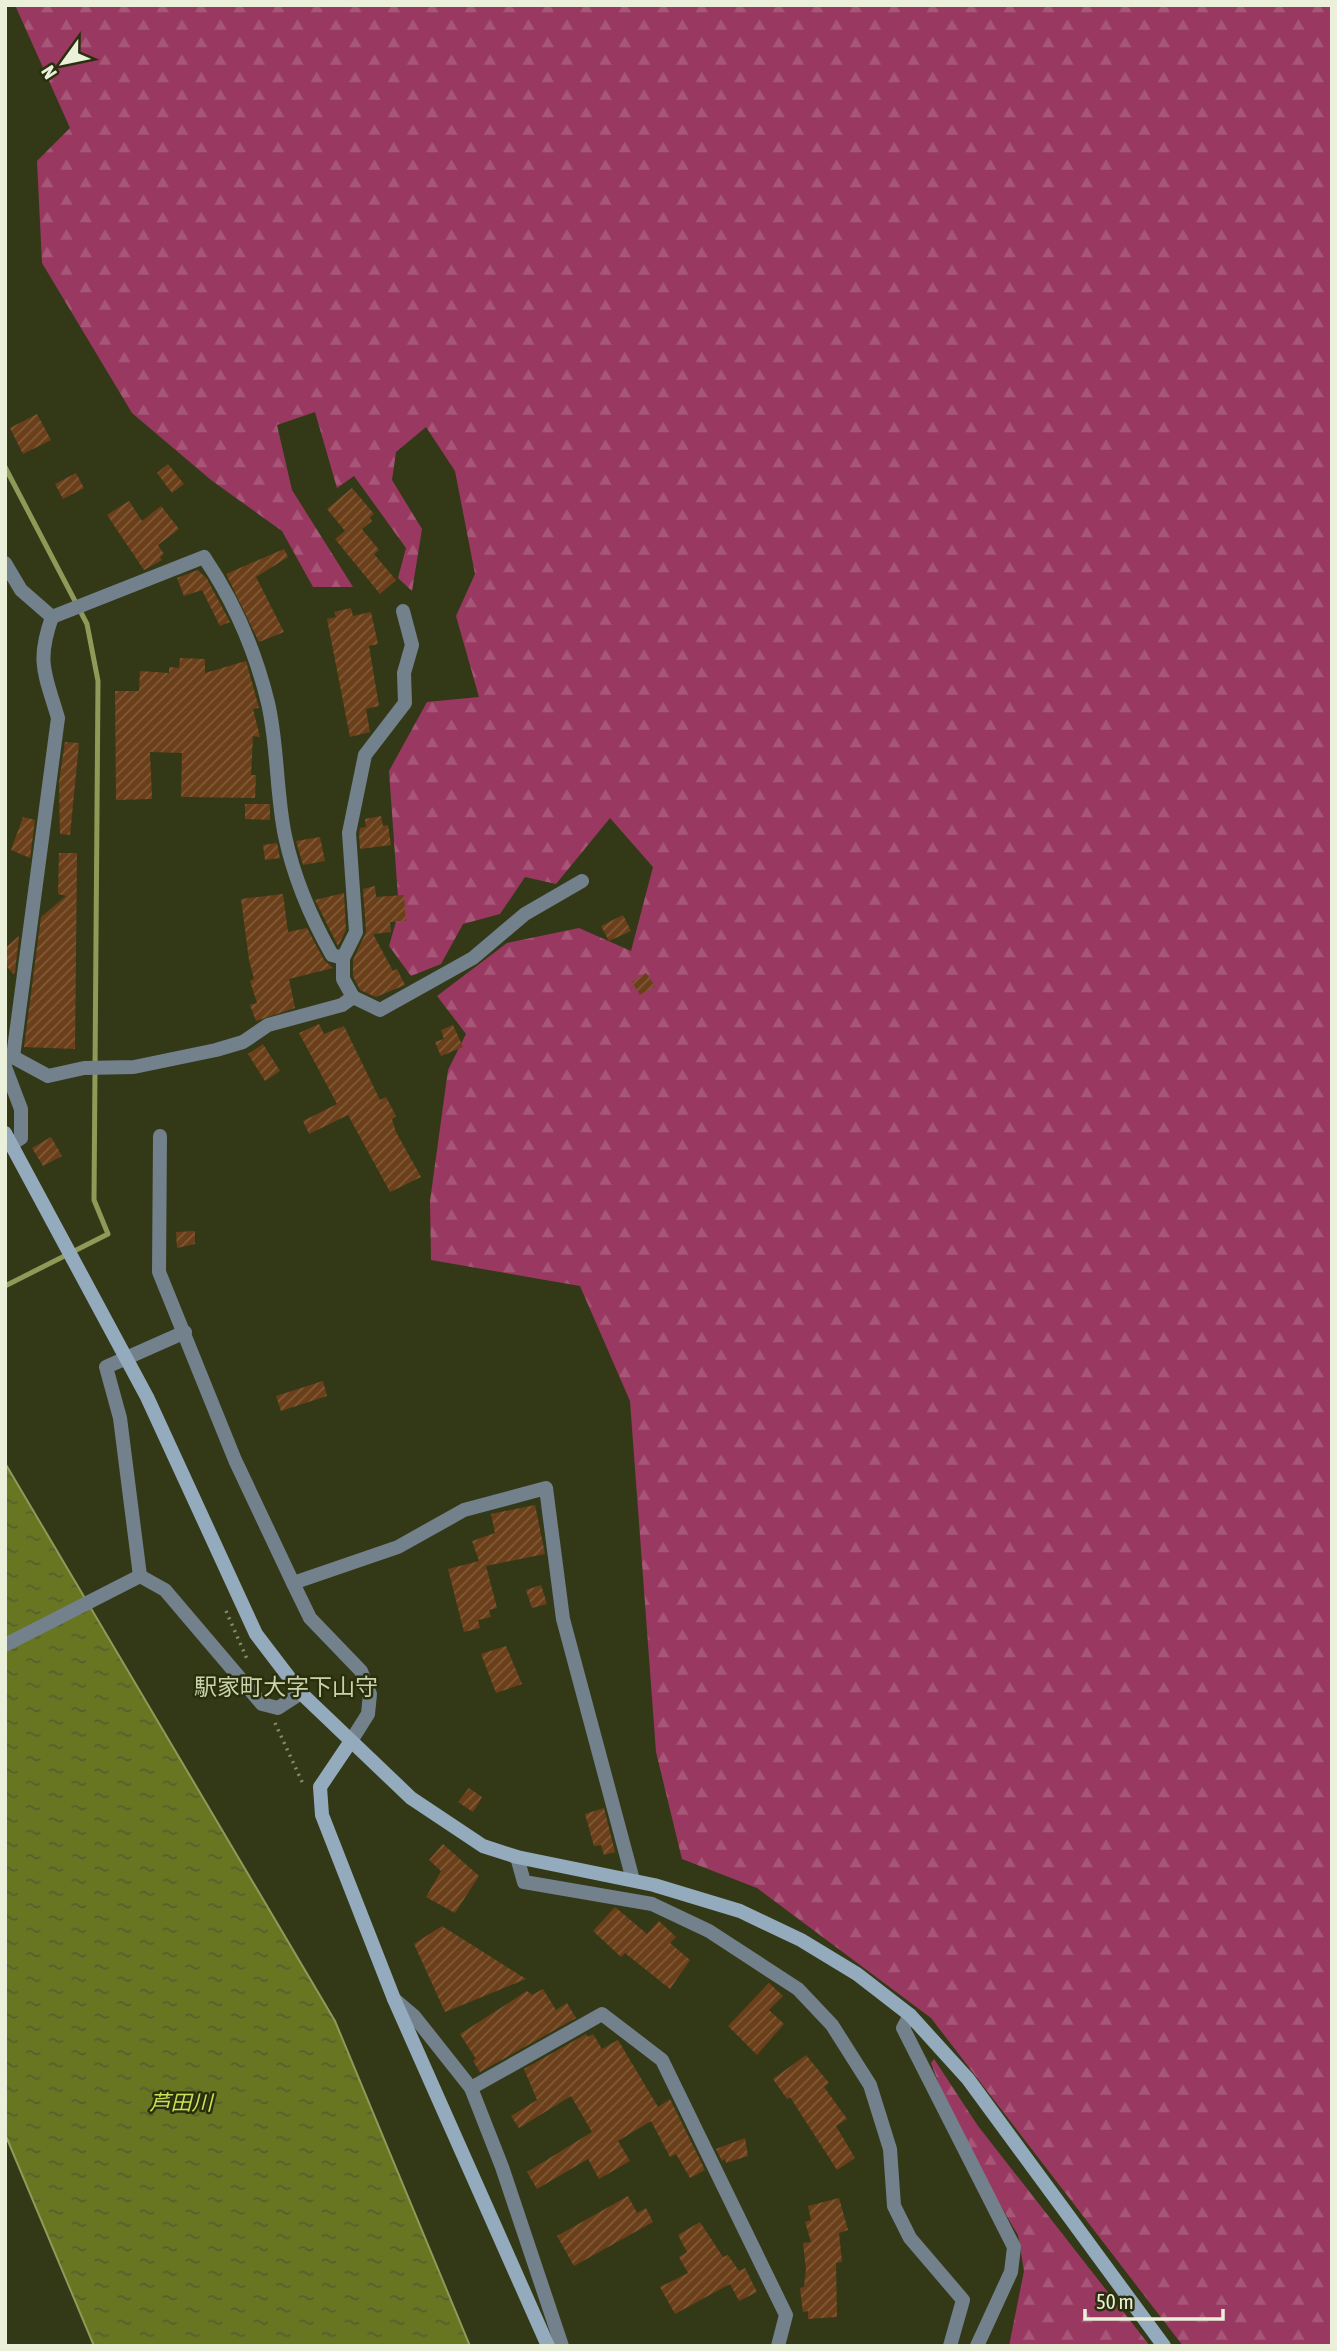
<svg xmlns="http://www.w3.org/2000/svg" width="1337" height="2351" font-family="'Asap Condensed','Noto Sans JP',sans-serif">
  <defs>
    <pattern id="forest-firs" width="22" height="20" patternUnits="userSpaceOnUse" patternTransform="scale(1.75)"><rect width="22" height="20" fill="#993961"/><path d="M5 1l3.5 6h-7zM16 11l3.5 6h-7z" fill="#a75677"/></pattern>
    <pattern id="water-ripples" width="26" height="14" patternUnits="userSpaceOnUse" patternTransform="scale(1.75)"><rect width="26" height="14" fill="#687521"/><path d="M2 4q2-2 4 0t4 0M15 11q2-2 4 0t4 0" fill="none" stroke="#575e32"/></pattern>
    <pattern id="building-hatch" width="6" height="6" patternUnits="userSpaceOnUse" patternTransform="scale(1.75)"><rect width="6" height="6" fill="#6b3f19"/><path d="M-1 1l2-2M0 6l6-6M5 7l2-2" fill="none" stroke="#805b3a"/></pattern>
  </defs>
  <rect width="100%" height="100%" fill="#333917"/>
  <!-- forest -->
  <g fill="url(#forest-firs)">
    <polygon points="15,5 1332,5 1332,2346 1183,2346 931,2018 757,1888 682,1859 656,1752 630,1401 580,1286 431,1260 430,1201 448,1070 466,1034 437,996 507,943 579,928 631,951 653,867 610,818 556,884 525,877 500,914 463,924 441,964 411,976 389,946 399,911 389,771 427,702 479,697 456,616 475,574 455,471 426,427 396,452 392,480 422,529 412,591 398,578 406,548 354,476 337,488 315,412 277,425 292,490 353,587 313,587 282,531 211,480 132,413 42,263 37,161 70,128"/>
    <polygon points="934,2059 978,2126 1150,2346 1009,2346 1024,2271 1018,2235 957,2132 931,2063"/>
  </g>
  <!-- water -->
  <polygon fill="url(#water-ripples)" stroke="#8f9a59" stroke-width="2" points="5,1463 335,2021 470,2346 94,2346 5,2134"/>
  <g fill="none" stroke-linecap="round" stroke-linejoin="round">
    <!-- stream -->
    <polyline stroke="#8f9a59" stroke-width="5" points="5,467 87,624 98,681 94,1200 108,1234 5,1286"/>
  </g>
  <!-- building -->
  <g fill="url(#building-hatch)">
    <polygon points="37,414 51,440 23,454 10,428"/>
    <polygon points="168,464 184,484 172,493 157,473"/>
    <polygon points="76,473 84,488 63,499 55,484"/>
    <polygon points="352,488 374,514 370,517 372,521 362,529 379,550 374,554 396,580 380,594 335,539 345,531 327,509"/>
    <polygon points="129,501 142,521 161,506 179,529 158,545 164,554 160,557 162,560 144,570 107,515"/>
    <polygon points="284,549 288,557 256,577 284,632 259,642 226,574"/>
    <polygon points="198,570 207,579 230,622 220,626 202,590 184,596 177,578"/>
    <polygon points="351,608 353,616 371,612 378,644 369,646 379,706 366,709 370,732 350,737 327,619 336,617 334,612"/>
    <polygon points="180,658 205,659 205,673 246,661 259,708 253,709 260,737 253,736 251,775 256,775 255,798 181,797 182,753 150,752 152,799 116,800 115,691 139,691 140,671 169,673 169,667 179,668"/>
    <polygon points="65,742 79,743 70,835 60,834 59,782"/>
    <polygon points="245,804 270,804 270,820 245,819"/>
    <polygon points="381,816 383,826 388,825 391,845 360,849 359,834 360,828 366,827 365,819"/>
    <polygon points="23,817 35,820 30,858 11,850"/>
    <polygon points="320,837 325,861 303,865 296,841"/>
    <polygon points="277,843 280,858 265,860 263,845"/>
    <polygon points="59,853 77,853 75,1049 24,1047 41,917 66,896 58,894"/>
    <polygon points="375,886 376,897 404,895 406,921 390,922 391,932 373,934 393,971 397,969 405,985 376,997 360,990 353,976 353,960 366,932 363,889"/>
    <polygon points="344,893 346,930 338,946 315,900"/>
    <polygon points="283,894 288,932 307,928 324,960 333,968 289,979 295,1008 256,1021 250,1005 257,1003 250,981 254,979 249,960 241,899"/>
    <polygon points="623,915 631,931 609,941 601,926"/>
    <polygon points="19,936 15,972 13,974 5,964 5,948"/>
    <polygon points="646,973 655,986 640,995 632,982"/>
    <polygon points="319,1024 324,1034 344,1026 380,1100 386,1097 396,1116 392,1119 396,1132 421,1177 390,1192 348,1115 309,1134 303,1121 337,1104 299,1033"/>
    <polygon points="453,1025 463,1047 441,1056 435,1042 444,1039 441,1030"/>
    <polygon points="263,1044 280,1071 265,1081 248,1054"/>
    <polygon points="51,1137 62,1156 43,1166 32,1148"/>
    <polygon points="195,1231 195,1244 177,1248 176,1232"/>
    <polygon points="323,1381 327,1396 281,1411 276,1396"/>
    <polygon points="535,1505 545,1554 486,1566 497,1608 489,1610 491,1617 478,1620 480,1628 464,1632 448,1569 479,1561 472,1541 495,1533 491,1514"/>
    <polygon points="541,1585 547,1604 532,1608 526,1590"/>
    <polygon points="506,1646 522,1684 496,1693 481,1654"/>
    <polygon points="469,1788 482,1797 473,1812 458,1802"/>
    <polygon points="604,1808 615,1852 604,1855 601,1845 594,1846 585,1814"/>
    <polygon points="443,1844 479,1876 455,1913 426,1897 441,1871 429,1860"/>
    <polygon points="615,1907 647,1934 659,1921 676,1937 670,1943 690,1960 670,1989 625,1953 621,1957 593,1931"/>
    <polygon points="442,1926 526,1979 445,2012 414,1944"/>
    <polygon points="769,1983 783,1996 769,2010 784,2024 757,2055 728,2026"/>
    <polygon points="543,1989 556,2010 567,2003 576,2018 480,2072 473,2061 476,2059 460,2034 527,1991 532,1995"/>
    <polygon points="586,2034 588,2037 593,2034 602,2049 618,2040 658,2107 670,2099 705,2170 690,2178 676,2154 670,2157 651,2121 618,2141 630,2161 599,2179 588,2159 537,2189 527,2172 592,2132 571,2096 519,2128 511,2116 537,2100 524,2069"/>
    <polygon points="806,2055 829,2083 824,2087 847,2119 836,2126 855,2158 837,2170 790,2097 787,2099 773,2079"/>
    <polygon points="745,2138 748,2156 726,2163 725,2159 722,2161 716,2149"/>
    <polygon points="628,2196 637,2213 646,2208 653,2222 574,2266 557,2236"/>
    <polygon points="839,2198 848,2230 839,2233 842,2262 836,2263 837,2317 808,2319 808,2311 803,2312 800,2288 804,2287 806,2269 803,2243 811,2242 805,2222 811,2220 808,2206"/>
    <polygon points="700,2222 723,2257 728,2255 739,2271 745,2268 757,2292 739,2301 730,2284 675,2314 660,2287 688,2273 679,2257 687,2252 678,2235"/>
  </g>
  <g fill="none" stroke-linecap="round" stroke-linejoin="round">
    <!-- path -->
    <g stroke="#868b6f" stroke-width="3.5" stroke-dasharray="2 5" stroke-linecap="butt">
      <polyline points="226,1611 247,1659"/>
      <polyline points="275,1723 304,1786"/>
    </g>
    <!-- street -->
    <g stroke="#72818c" stroke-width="14">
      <path d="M 5,563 L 21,590 L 52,617 L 204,557 C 235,603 255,649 268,703 C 278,746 276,793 285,836 C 294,878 311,918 332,955 L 343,958"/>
      <polyline points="353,997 380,1010 473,958 525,914 582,881"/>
      <path d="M 13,1057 L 58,718 C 45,674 36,662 52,617"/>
      <polyline points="5,1060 13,1057 48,1076 84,1068 134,1067 216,1050 243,1042 268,1025 342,1005 353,997 343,979 343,958 356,932 349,833 365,755 405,703 404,673 412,645 403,611"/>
      <polyline points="5,1067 21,1109 21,1138 12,1144"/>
      <polyline points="160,1136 159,1272 235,1460 293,1583 310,1618 361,1671 370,1694 368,1714 351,1741"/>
      <polyline points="140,1576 120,1418 106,1367 185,1332"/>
      <polyline points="293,1583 398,1547 464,1510 546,1488 563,1619 633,1880"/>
      <polyline points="5,1645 140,1576 165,1590 262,1704 278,1708 301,1693"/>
      <polyline points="517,1857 524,1882 652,1904 709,1931 798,1989 832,2025 870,2085 890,2149 894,2206 910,2238 963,2300 950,2346"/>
      <polyline points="394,1999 414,2016 471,2088 502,2167 562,2346"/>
      <polyline points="910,2015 903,2028 1014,2247 1011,2272 977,2346"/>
      <polyline points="471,2088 602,2014 662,2060 786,2315 778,2346"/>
    </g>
    <!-- secondary -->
    <g stroke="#93abbc" stroke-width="14">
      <polyline points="5,1133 147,1397 256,1634 301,1693 411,1798 483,1846 517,1857 654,1885 740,1911 801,1940 857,1974 910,2015 968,2079 1164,2346"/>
      <polyline points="351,1741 320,1787 322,1815 394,1999 548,2346"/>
    </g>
  </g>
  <g text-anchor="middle" stroke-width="5" stroke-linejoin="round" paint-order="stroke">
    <!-- water labels -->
    <g font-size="21" font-style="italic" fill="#cbe256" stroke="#292f0c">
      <text x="181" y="2110">芦田川</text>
    </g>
    <!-- quarter labels -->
    <g font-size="23" fill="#c9d2aa" stroke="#292f0c">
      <text x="286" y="1695">駅家町大字下山守</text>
    </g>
  </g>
  <!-- border -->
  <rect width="1337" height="2351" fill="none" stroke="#ebf0db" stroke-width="14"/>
  <!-- north arrow -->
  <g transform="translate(63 63) rotate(237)" stroke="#292f0c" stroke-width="5" paint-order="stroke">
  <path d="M0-5L12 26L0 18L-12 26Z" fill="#ebf0db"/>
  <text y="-10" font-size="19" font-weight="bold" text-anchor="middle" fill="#ebf0db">N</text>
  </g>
  <!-- scale -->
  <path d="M1085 2309v10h138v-10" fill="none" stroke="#ebf0db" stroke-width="3.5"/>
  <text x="1096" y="2309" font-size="21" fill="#ebf0db" stroke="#292f0c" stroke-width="5" paint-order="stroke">50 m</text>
</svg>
